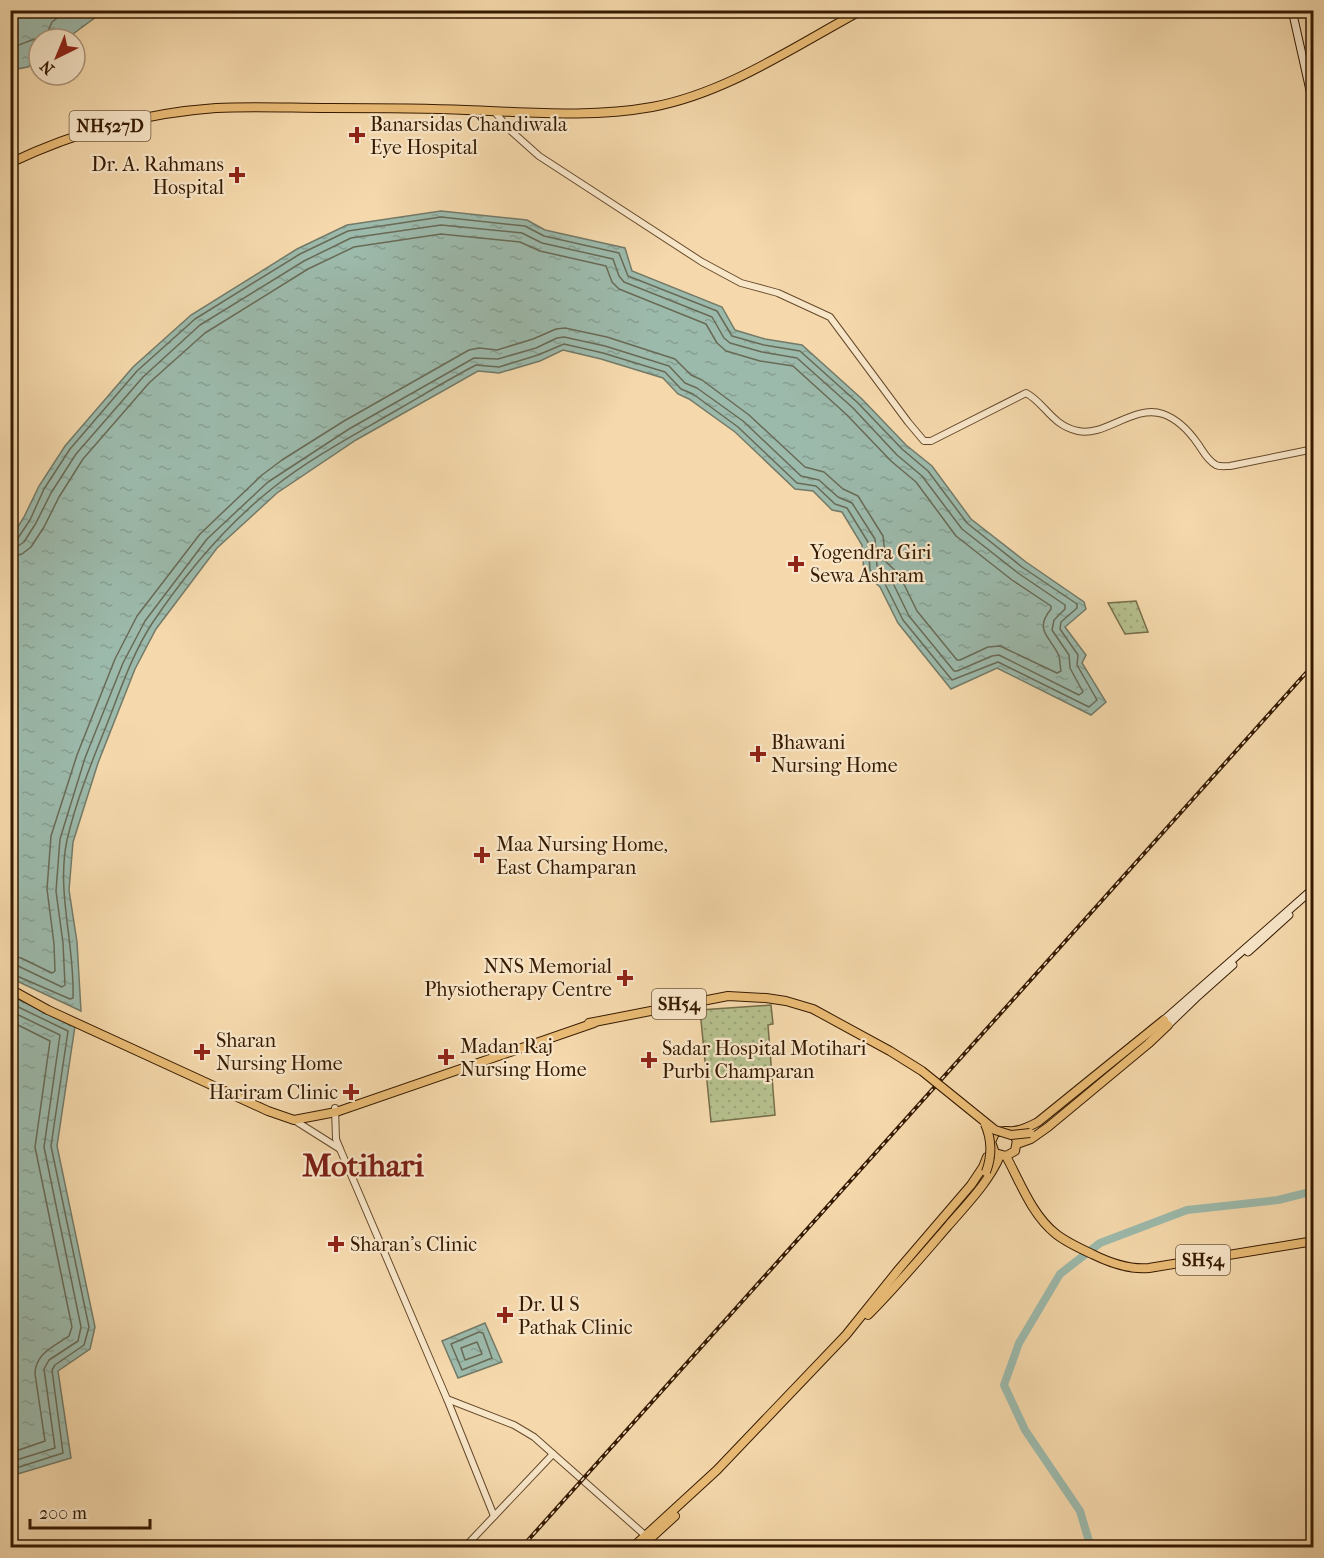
<svg xmlns="http://www.w3.org/2000/svg" width="1324" height="1558" font-family="'IM FELL French Canon',serif">
  <defs>
    <pattern id="green-dots" width="8" height="8" patternUnits="userSpaceOnUse" patternTransform="scale(1.5)"><rect width="8" height="8" fill="#b6c08e"/><path d="M2 2h.1M6 6h.1" fill="none" stroke="#9da479" stroke-width="1.8" stroke-linecap="round"/></pattern>
    <pattern id="water-ripples" width="26" height="14" patternUnits="userSpaceOnUse" patternTransform="scale(1.5)"><rect width="26" height="14" fill="#9cbaac"/><path d="M2 4q2-2 4 0t4 0M15 11q2-2 4 0t4 0" fill="none" stroke="#879f92"/></pattern>
  </defs>
  <rect width="100%" height="100%" fill="#f5d9ac"/>
  <filter id="stains"><feTurbulence type="fractalNoise" baseFrequency=".00333" numOctaves="4"/><feColorMatrix values="0 0 0 0 .2 0 0 0 0 .09 0 0 0 0 .02 0 0 0 .5 -.17"/></filter>
  <radialGradient id="worn" r=".72"><stop offset=".6" stop-color="#630" stop-opacity="0"/><stop offset="1" stop-color="#630" stop-opacity=".3"/></radialGradient>
  <!-- green -->
  <g fill="url(#green-dots)" stroke="#766d48" stroke-width="1.5">
    <polygon points="1136,601 1148,632 1125,634 1108,603"/>
    <polygon points="771,1005 773,1024 768,1025 775,1115 711,1122 700,1010"/>
  </g>
  <!-- water -->
  <g fill="url(#water-ripples)" stroke="#737a68" stroke-width="1.5">
    <polygon points="11,10 104,10 104,11 66,39 39,39 39,59 28,67 11,70"/>
    <polygon points="441,211 527,220 545,230 625,248 632,271 722,307 735,330 765,339 802,345 862,399 906,445 932,466 971,519 1026,562 1084,602 1086,609 1065,627 1086,655 1082,663 1106,702 1091,715 997,668 951,689 898,623 880,587 864,573 862,545 842,512 832,510 813,491 795,489 735,432 689,399 678,394 663,378 601,359 563,350 540,361 499,373 478,371 356,440 277,493 217,548 156,629 135,669 98,763 73,842 69,890 77,942 81,1011 17,981 10,977 11,538 24,517 39,486 65,446 133,367 191,315 297,249 347,225"/>
    <polygon points="11,996 75,1026 57,1146 95,1327 90,1349 58,1371 71,1458 11,1476"/>
    <polygon points="485,1323 502,1362 458,1378 442,1341"/>
  </g>
  <g fill="none" stroke-linecap="round" stroke-linejoin="round">
    <!-- shore -->
    <g stroke="#696a56" stroke-width="1.5">
      <path d="M 10,47 C 25,45 29,38 45,38 L 52,22 L 67,10"/>
      <path d="M 10,540 L 18,538 L 30,520 L 44,489 L 70,449 L 137,371 L 195,319 L 300,254 L 348,231 L 441,217 L 525,226 L 544,236 L 619,253 L 628,276 L 717,311 L 732,336 L 764,345 L 800,351 L 858,403 L 902,449 L 928,471 L 967,523 L 1022,567 L 1077,604 L 1077,608 L 1061,622 L 1060,629 L 1078,655 L 1077,665 L 1097,700 L 1089,707 L 998,662 L 952,680 L 903,620 L 885,584 L 870,570 L 868,542 L 847,508 L 835,504 L 816,486 L 797,483 L 738,427 L 693,394 L 681,389 L 665,372 L 603,353 L 564,344 L 538,355 L 499,367 L 476,365 C 449,379 423,395 397,410 C 356,434 312,457 274,487 C 226,525 185,574 151,625 C 132,655 120,691 107,724 C 92,761 76,801 67,840 C 56,892 75,945 73,998 L 70,999 L 10,973"/>
      <polyline points="10,548 18,546 24,542 36,523 51,493 76,454 143,377 200,325 304,261 351,238 441,225 522,233 542,243 613,259 619,276 624,282 712,317 724,338 730,343 762,352 797,358 853,408 897,455 922,476 962,529 1018,573 1065,605 1065,609 1054,620 1052,630 1069,655 1070,668 1083,692 1079,695 999,655 992,656 957,671 954,671 909,616 891,579 877,566 875,539 852,503 838,497 819,480 801,476 743,421 697,388 685,383 669,366 605,346 564,337 557,338 536,348 498,359 474,358 349,429 268,482 207,539 145,621 123,663 85,758 60,839 56,891 63,943 65,985 62,987 18,966 10,965"/>
      <path d="M 10,557 L 22,554 L 31,547 L 44,527 L 59,497 L 83,459 L 149,383 L 205,333 L 308,269 L 354,247 L 441,234 L 520,242 L 540,251 L 606,266 L 612,282 L 619,289 L 706,324 L 717,343 L 726,351 L 760,361 L 793,366 L 847,415 L 891,461 L 916,482 L 956,536 L 1012,580 L 1051,606 L 1051,609 C 1033,631 1051,637 1059,656 C 1060,660 1060,666 1061,671 L 1057,673 L 1000,646 L 988,647 L 960,660 L 957,660 L 917,611 L 899,574 L 886,562 L 883,536 L 858,496 L 843,489 L 824,472 L 805,467 L 749,415 L 702,380 L 691,375 L 675,359 L 607,337 L 565,328 L 556,329 L 533,339 L 497,350 L 479,348 L 469,350 L 344,421 L 282,460 L 262,475 L 200,534 L 137,616 L 115,659 L 77,755 L 51,836 L 47,889 L 54,944 L 55,971 L 52,973 L 21,958 L 10,956"/>
      <polyline points="10,1003 68,1031 51,1146 89,1327 84,1345 55,1365 52,1370 63,1453 10,1470"/>
      <polyline points="10,1011 60,1035 44,1147 81,1327 78,1341 49,1360 44,1369 55,1448 10,1462"/>
      <path d="M 10,1021 L 50,1041 L 35,1147 L 72,1327 L 69,1336 C 55,1346 35,1353 35,1374 L 45,1441 L 10,1453"/>
      <polygon points="479,1332 483,1333 492,1358 462,1370 451,1344"/>
      <polygon points="477,1342 482,1354 465,1360 461,1348"/>
    </g>
    <!-- river -->
    <polyline stroke="#9cbaac" stroke-width="8" points="1091,1548 1080,1511 1025,1430 1004,1385 1019,1343 1060,1274 1100,1243 1187,1210 1278,1200 1314,1191"/>
    <defs>
      <g id="tertiary">
        <path d="M 494,111 L 511,131 L 539,156 L 702,262 L 741,283 L 778,293 L 830,317 L 908,422 L 924,441 L 931,441 L 1026,393 C 1045,403 1051,425 1078,431 C 1105,437 1134,404 1163,414 C 1177,419 1189,431 1198,444 C 1203,451 1207,460 1216,465 C 1220,467 1225,466 1230,466 L 1314,449"/>
        <polyline points="335,1108 336,1139 340,1149 447,1399 514,1425 534,1437 647,1537"/>
        <polyline points="294,1120 340,1149"/>
        <polyline points="447,1399 494,1516"/>
        <polyline points="464,1548 553,1454"/>
      </g>
      <g id="secondary">
        <polyline points="1292,10 1314,108"/>
        <polyline points="1248,952 1289,915"/>
        <polyline points="1164,1020 1314,888"/>
        <polyline points="1168,1025 1196,998 1233,965"/>
      </g>
      <g id="primary">
        <polyline points="10,989 48,1010 268,1111 294,1120 336,1112 594,1023"/>
        <polyline points="589,1023 728,996 766,998"/>
        <path d="M 1011,1132 L 1017,1140 L 1015,1151 L 1006,1156 L 995,1153 L 991,1142 L 995,1133 C 1003,1129 1007,1132 1014,1131 C 1023,1130 1030,1126 1038,1122 L 1164,1020"/>
        <polyline points="1017,1144 1031,1139 1048,1127 1148,1044 1168,1025"/>
        <path d="M 1006,1156 C 1020,1182 1032,1215 1056,1234 C 1066,1242 1079,1248 1092,1254 C 1110,1263 1129,1270 1149,1268 L 1314,1241"/>
        <path d="M 868,1315 C 896,1287 922,1256 948,1226 C 967,1204 988,1183 1000,1156"/>
        <polyline points="632,1548 717,1470 846,1335 899,1269 971,1185 983,1167 987,1157"/>
        <polyline points="640,1548 675,1516"/>
      </g>
      <path id="trunk" d="M 10,163 C 75,132 145,113 216,108 C 253,106 292,108 329,108 C 375,108 420,108 466,110 C 527,112 591,118 652,107 C 727,93 795,46 862,10"/>
    </defs>
    <!-- tertiary casing -->
    <use href="#tertiary" stroke="#664a2c" stroke-width="8"/>
    <!-- secondary casing -->
    <use href="#secondary" stroke="#361a01" stroke-width="9"/>
    <!-- primary casing -->
    <use href="#primary" stroke="#361a01" stroke-width="10"/>
    <!-- trunk casing -->
    <use href="#trunk" stroke="#361a01" stroke-width="10"/>
    <!-- tertiary -->
    <use href="#tertiary" stroke="#f8e6c9" stroke-width="6"/>
    <!-- secondary -->
    <use href="#secondary" stroke="#f8e6c9" stroke-width="7"/>
    <!-- primary -->
    <use href="#primary" stroke="#eabc76" stroke-width="8"/>
    <!-- trunk -->
    <use href="#trunk" stroke="#eabc76" stroke-width="8"/>
    <defs>
      <polyline id="rail" points="521,1548 1314,664"/>
    </defs>
    <!-- rail casing -->
    <use href="#rail" stroke="#361a01" stroke-width="4"/>
    <!-- rail -->
    <use href="#rail" stroke="#f8e6c9" stroke-width="1.5" stroke-dasharray="4.5" stroke-linecap="butt"/>
    <defs>
      <g id="primary-bridge">
        <polyline points="766,998 786,1001 813,1009 890,1051 922,1071 995,1130 1011,1135 1030,1133"/>
        <path d="M 985,1124 C 992,1140 992,1156 986,1172"/>
      </g>
    </defs>
    <!-- primary-bridge casing -->
    <use href="#primary-bridge" stroke="#361a01" stroke-width="10" stroke-linecap="butt"/>
    <!-- primary-bridge -->
    <use href="#primary-bridge" stroke="#eabc76" stroke-width="8"/>
  </g>
  <!-- markers -->
  <g fill="#8f2418" stroke="#f8e6c9" stroke-width="2">
    <path d="M354 126h6v6h6v6h-6v6h-6v-6h-6v-6h6z"/>
    <path d="M234 166h6v6h6v6h-6v6h-6v-6h-6v-6h6z"/>
    <path d="M793 555h6v6h6v6h-6v6h-6v-6h-6v-6h6z"/>
    <path d="M755 745h6v6h6v6h-6v6h-6v-6h-6v-6h6z"/>
    <path d="M479 846h6v6h6v6h-6v6h-6v-6h-6v-6h6z"/>
    <path d="M622 969h6v6h6v6h-6v6h-6v-6h-6v-6h6z"/>
    <path d="M199 1043h6v6h6v6h-6v6h-6v-6h-6v-6h6z"/>
    <path d="M443 1048h6v6h6v6h-6v6h-6v-6h-6v-6h6z"/>
    <path d="M646 1051h6v6h6v6h-6v6h-6v-6h-6v-6h6z"/>
    <path d="M348 1083h6v6h6v6h-6v6h-6v-6h-6v-6h6z"/>
    <path d="M333 1235h6v6h6v6h-6v6h-6v-6h-6v-6h6z"/>
    <path d="M502 1306h6v6h6v6h-6v6h-6v-6h-6v-6h6z"/>
  </g>
  <g text-anchor="middle" stroke-width="4.5" stroke-linejoin="round" paint-order="stroke">
    <!-- shield labels -->
    <g fill="#f8e6c9" stroke="#70573d" stroke-width="1.5">
      <rect x="69.5" y="111" width="81" height="30" rx="4.5"/>
      <rect x="652" y="989" width="54" height="30" rx="4.5"/>
      <rect x="1176" y="1245" width="54" height="30" rx="4.5"/>
    </g>
    <g font-size="18" font-weight="bold" fill="#361a01">
      <text x="110" y="132">NH527D</text>
      <text x="679" y="1010">SH54</text>
      <text x="1203" y="1266">SH54</text>
    </g>
    <!-- poi labels -->
    <g font-size="20" fill="#361a01" stroke="#f8e6c9" text-anchor="start">
      <text x="370" y="131">Banarsidas Chandiwala<tspan x="370" dy="23">Eye Hospital</tspan></text>
      <text x="224" y="171" text-anchor="end">Dr. A. Rahmans<tspan x="224" dy="23">Hospital</tspan></text>
      <text x="810" y="559">Yogendra Giri<tspan x="810" dy="23">Sewa Ashram</tspan></text>
      <text x="771" y="749">Bhawani<tspan x="771" dy="23">Nursing Home</tspan></text>
      <text x="496" y="851">Maa Nursing Home,<tspan x="496" dy="23">East Champaran</tspan></text>
      <text x="612" y="973" text-anchor="end">NNS Memorial<tspan x="612" dy="23">Physiotherapy Centre</tspan></text>
      <text x="216" y="1047">Sharan<tspan x="216" dy="23">Nursing Home</tspan></text>
      <text x="460" y="1053">Madan Raj<tspan x="460" dy="23">Nursing Home</tspan></text>
      <text x="662" y="1055">Sadar Hospital Motihari<tspan x="662" dy="23">Purbi Champaran</tspan></text>
      <text x="338" y="1099" text-anchor="end">Hariram Clinic</text>
      <text x="350" y="1251">Sharan's Clinic</text>
      <text x="518" y="1311">Dr. U S<tspan x="518" dy="23">Pathak Clinic</tspan></text>
    </g>
    <!-- town labels -->
    <g font-size="32" font-weight="bold" fill="#7a1f14" stroke="#f8e6c9">
      <text x="363" y="1176">Motihari</text>
    </g>
  </g>
  <!-- margin -->
  <rect width="1324" height="1558" fill="none" stroke="#f5d9ac" stroke-width="36"/>
  <rect x="12" y="12" width="1300" height="1534" fill="none" stroke="#361a01" stroke-width="3"/>
  <rect x="18" y="18" width="1288" height="1522" fill="none" stroke="#361a01" stroke-width="1.5"/>
  <!-- north arrow -->
  <g transform="translate(57 57) rotate(223)"><circle r="28" fill="#f8e6c9" stroke="#aa9479" stroke-width="1.5"/>
  <path d="M0-4.5L10 22L0 15L-10 22Z" fill="#8f2418"/>
  <text y="-9" font-size="16" font-weight="bold" text-anchor="middle" fill="#361a01">N</text>
  </g>
  <!-- scale -->
  <path d="M30 1519v9h120v-9" fill="none" stroke="#361a01" stroke-width="3"/>
  <text x="39" y="1519" font-size="18" fill="#361a01" stroke="#f8e6c9" stroke-width="4.5" paint-order="stroke">200 m</text>
  <rect width="100%" height="100%" filter="url(#stains)"/>
  <rect width="100%" height="100%" fill="url(#worn)"/>
</svg>
